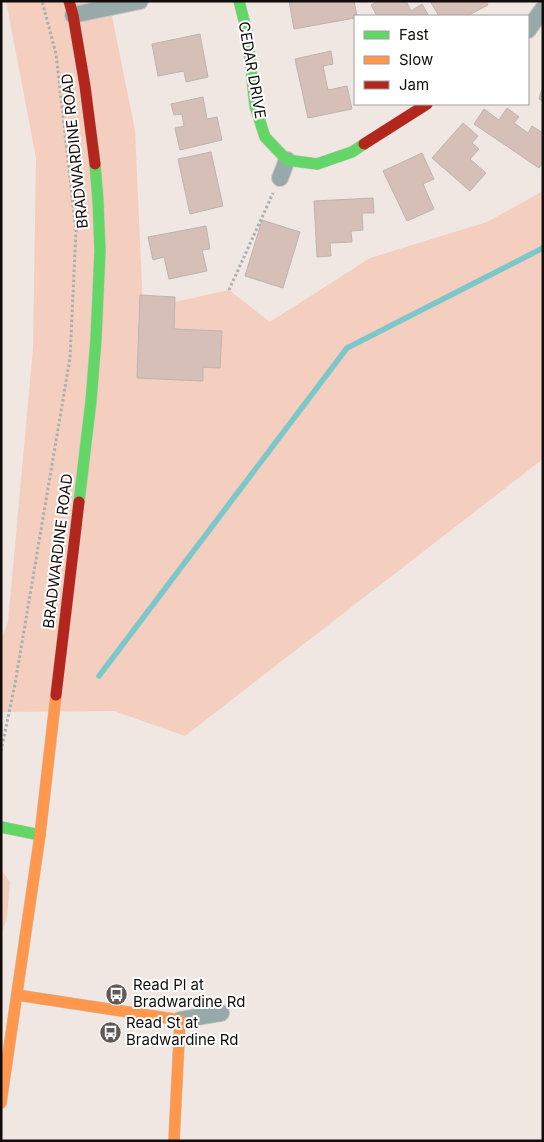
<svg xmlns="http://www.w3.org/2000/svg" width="544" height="1142" font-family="Inter,sans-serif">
  <rect width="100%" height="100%" fill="#f0e7e3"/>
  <!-- green -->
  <g fill="#f4cebe">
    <polygon points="6,1 109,1 135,130 143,309 229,290 270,322 370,258 487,222 543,191 543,459 185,736 114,711 1,712 1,641 8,622 33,348 36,158"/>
    <polygon points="1,869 10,882 7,918 1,935"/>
  </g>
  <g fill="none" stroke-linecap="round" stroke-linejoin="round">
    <!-- stream -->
    <polyline stroke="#7cc7ca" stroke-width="5.5" points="99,676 347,348 543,248"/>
  </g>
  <!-- building -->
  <g fill="#d5bfb6" stroke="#bbb5b2">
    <polygon points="289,1 354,1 357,16 355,16 355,18 294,29"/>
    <polygon points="379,1 406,1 411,11 422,4 429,16 377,16 371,5"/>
    <polygon points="430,1 486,1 488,5 467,16 439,16"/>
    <polygon points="200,34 208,77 186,82 184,71 158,76 152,44"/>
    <polygon points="331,51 333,64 323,66 328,90 347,86 352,109 308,118 295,59"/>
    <polygon points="543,85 543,101 539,99"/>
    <polygon points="203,97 207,119 217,117 222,140 180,150 175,128 184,126 182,114 174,115 171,104"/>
    <polygon points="507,108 519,117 514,123 528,133 532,126 543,133 543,163 539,168 474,124 484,109 499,120"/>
    <polygon points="463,123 478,136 472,143 479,149 470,159 486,173 470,191 432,158"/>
    <polygon points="211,152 223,206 190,214 178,159"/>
    <polygon points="422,153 434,179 423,184 434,209 407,221 383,171"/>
    <polygon points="373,198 374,213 362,213 363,230 351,231 352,242 330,243 331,256 317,257 314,201"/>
    <polygon points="262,220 300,232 283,288 245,276"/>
    <polygon points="206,226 210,249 202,250 207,271 169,279 164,257 153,260 148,237"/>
    <polygon points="140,295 175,297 174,329 222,331 220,368 203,367 203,381 137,378"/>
  </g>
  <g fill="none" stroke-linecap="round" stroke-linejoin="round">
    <defs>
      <g id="street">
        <polyline points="73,15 140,1"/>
        <polyline points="528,30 543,9"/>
        <polyline points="280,178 287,160"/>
        <polyline points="180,1020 221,1013"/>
      </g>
      <g id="fast">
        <polyline points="239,1 247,32 255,106 265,137 287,160 317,164 352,152 364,144"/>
        <polyline points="79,502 91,401 96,339 100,251 98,201 95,164"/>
        <polyline points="1,827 40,835"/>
      </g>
      <g id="slow">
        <polyline points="17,995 180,1020 174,1141"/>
        <polyline points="1,1103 40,835 56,695"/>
      </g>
      <g id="jam">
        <polyline points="69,1 73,15 85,86 95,164"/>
        <polyline points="364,144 427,104"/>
        <polyline points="56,695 79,502"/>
      </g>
    </defs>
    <!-- street casing -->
    <use href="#street" stroke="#ccc5c1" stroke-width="18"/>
    <!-- fast casing -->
    <use href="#fast" stroke="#ccc5c1" stroke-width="12"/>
    <!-- slow casing -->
    <use href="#slow" stroke="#ccc5c1" stroke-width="12"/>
    <!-- jam casing -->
    <use href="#jam" stroke="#ccc5c1" stroke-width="12"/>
    <!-- path -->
    <g stroke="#a6b0ae" stroke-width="3" stroke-dasharray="2.5 2.5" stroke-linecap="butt">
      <polyline points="229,290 273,193"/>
      <polyline points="1,751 15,684 70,358 76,231 56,54 42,1"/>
    </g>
    <!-- street -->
    <use href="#street" stroke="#97aaa9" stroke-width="16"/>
    <!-- fast -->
    <use href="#fast" stroke="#63d668" stroke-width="11"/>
    <!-- slow -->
    <use href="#slow" stroke="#ff974d" stroke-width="11"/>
    <!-- jam -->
    <use href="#jam" stroke="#b3261e" stroke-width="11"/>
  </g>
  <!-- icons -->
  <defs>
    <symbol id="bus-disc" viewBox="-11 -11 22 22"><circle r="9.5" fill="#605957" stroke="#fff"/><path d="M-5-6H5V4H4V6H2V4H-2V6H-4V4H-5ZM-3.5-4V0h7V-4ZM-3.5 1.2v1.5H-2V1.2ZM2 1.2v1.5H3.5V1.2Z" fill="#fff"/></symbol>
  </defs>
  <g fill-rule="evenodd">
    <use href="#bus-disc" x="104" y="982" width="25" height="25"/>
    <use href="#bus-disc" x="98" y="1020" width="25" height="25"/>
  </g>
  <g text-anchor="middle" stroke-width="4" stroke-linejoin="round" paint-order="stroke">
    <!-- street labels -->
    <g font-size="15" fill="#120d0b" stroke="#fff">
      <text transform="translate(252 70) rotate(80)" y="5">CEDAR DRIVE</text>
      <text transform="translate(75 151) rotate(-96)" y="5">BRADWARDINE ROAD</text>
      <text transform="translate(58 551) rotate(-83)" y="5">BRADWARDINE ROAD</text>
    </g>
    <!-- poi labels -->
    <g font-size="15" fill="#120d0b" stroke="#fff" text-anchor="start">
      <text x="133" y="990">Read Pl at<tspan x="133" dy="17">Bradwardine Rd</tspan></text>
      <text x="126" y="1028">Read St at<tspan x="126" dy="17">Bradwardine Rd</tspan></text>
    </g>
  </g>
  <!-- border -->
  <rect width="544" height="1142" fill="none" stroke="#120d0b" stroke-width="5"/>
  <!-- legend -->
  <rect x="354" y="15" width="175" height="90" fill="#ffffff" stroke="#a09e9d"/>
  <rect x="364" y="31" width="25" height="8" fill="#63d668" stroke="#a09e9d"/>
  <text x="399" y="40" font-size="15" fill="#120d0b">Fast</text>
  <rect x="364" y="56" width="25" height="8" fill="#ff974d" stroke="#a09e9d"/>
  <text x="399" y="65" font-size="15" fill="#120d0b">Slow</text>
  <rect x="364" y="81" width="25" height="8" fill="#b3261e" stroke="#a09e9d"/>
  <text x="399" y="90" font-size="15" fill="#120d0b">Jam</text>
</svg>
